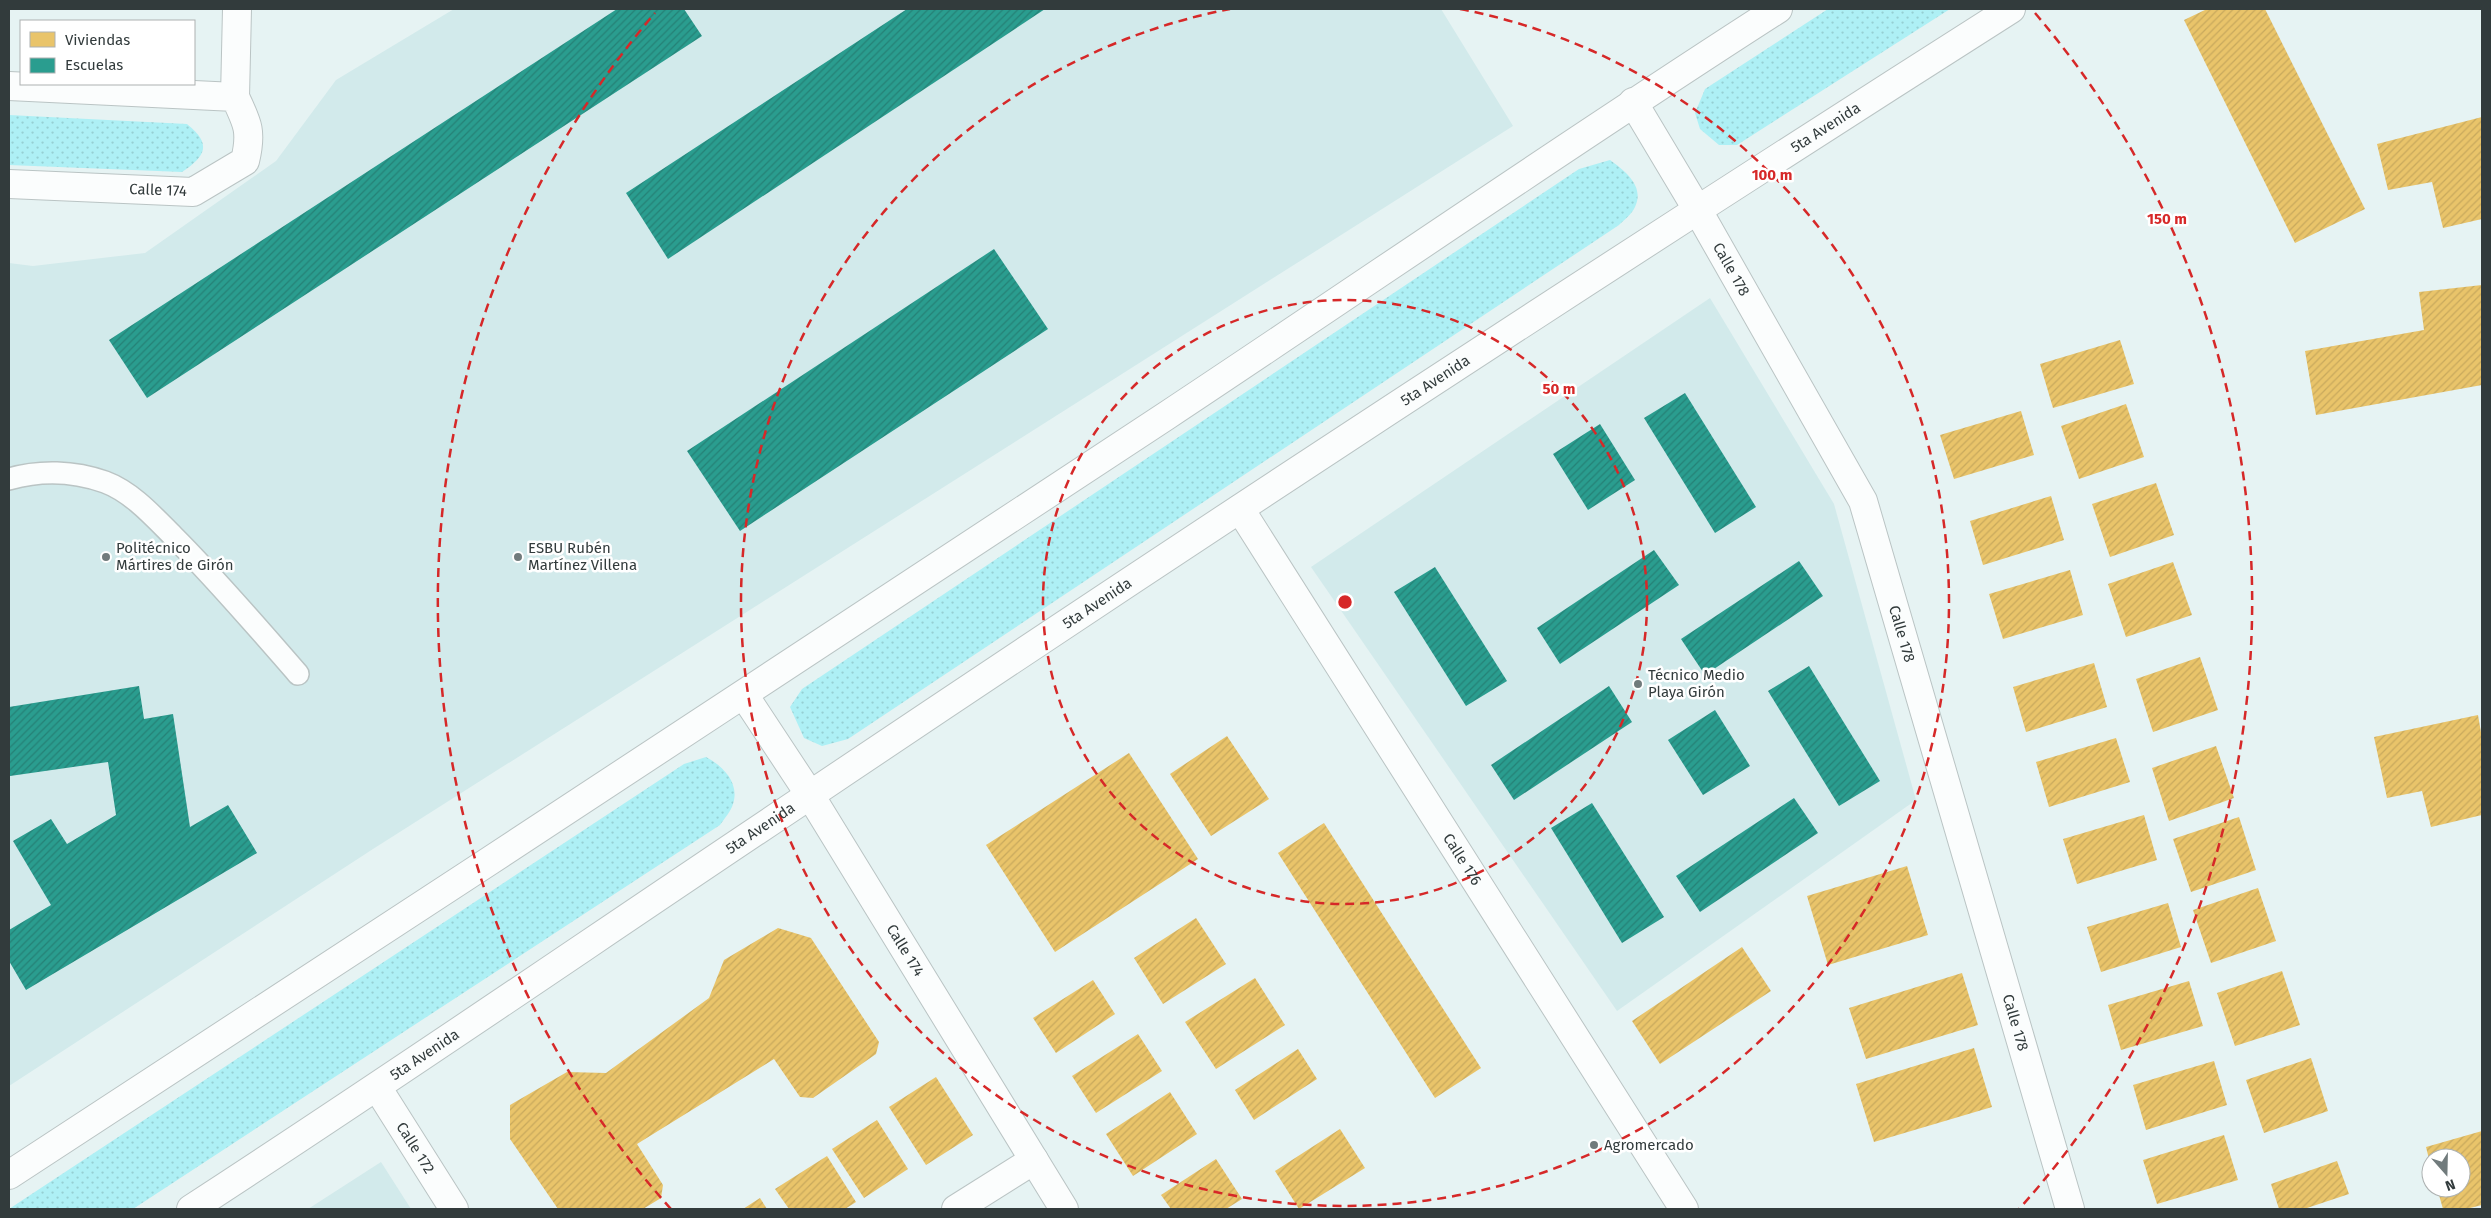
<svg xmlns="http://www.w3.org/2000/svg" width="2491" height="1218" font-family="'Fira Sans',sans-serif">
  <defs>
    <pattern id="grass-dots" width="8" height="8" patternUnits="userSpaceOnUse" patternTransform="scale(1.25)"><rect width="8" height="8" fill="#aef0f5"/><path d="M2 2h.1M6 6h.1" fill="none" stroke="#96cfd3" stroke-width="1.8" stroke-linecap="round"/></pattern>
    <pattern id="homes-hatch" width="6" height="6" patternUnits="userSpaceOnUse" patternTransform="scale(1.25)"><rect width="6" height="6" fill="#e9c46a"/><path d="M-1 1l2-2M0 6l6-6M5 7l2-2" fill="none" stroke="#c8a95d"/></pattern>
    <pattern id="schools-hatch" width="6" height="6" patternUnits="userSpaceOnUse" patternTransform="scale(1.25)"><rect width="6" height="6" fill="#2a9d8f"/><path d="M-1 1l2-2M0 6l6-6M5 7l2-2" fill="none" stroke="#258176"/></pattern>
  </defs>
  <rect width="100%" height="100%" fill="#e6f3f3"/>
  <!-- built -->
  <g fill="#d2eaeb">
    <polygon points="454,9 1441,9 1513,126 373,849 9,1086 9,263 33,266 145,253 276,161 336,80"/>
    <polygon points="1710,298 1834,504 1916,800 1617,1011 1311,567"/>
    <polygon points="381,1162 411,1209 308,1209"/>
  </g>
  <!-- grass -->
  <g fill="url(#grass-dots)">
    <polygon points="1828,9 1950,9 1737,145 1719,145 1700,129 1695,113 1705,89"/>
    <path d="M 9,115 L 187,124 C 212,144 206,156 182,172 L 9,165 Z"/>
    <path d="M 1610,160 C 1625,171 1645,186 1635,207 C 1632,214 1624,220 1619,225 L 848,739 L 822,746 L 804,738 L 790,707 L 802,689 L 1579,169 Z"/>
    <path d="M 706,757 C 723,766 740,783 733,804 C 731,811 724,819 720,825 L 133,1209 L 9,1209 L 684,764 Z"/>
  </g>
  <!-- homes -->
  <g fill="url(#homes-hatch)">
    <polygon points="2207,9 2265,9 2365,209 2295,243 2184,20"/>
    <polygon points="2482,117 2482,219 2443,228 2432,182 2388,190 2377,144"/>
    <polygon points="2482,285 2482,385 2316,415 2305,351 2424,330 2419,292"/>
    <polygon points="2120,340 2134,384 2053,408 2040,364"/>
    <polygon points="2126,404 2144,457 2079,479 2061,426"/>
    <polygon points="2021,411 2034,455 1954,479 1940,435"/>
    <polygon points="2156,483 2174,535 2110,557 2092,504"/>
    <polygon points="2051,496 2064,540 1983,565 1970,521"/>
    <polygon points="2173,562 2192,615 2126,637 2108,584"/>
    <polygon points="2070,570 2083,615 2003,639 1989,594"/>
    <polygon points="2200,657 2218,710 2153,732 2136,679"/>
    <polygon points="2094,663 2107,707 2026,732 2013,687"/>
    <polygon points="2478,715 2482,738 2482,815 2431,827 2422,791 2387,798 2374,737"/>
    <polygon points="1227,736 1269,799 1211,836 1170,774"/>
    <polygon points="2116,738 2130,782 2049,807 2036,762"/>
    <polygon points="2216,746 2234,798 2169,821 2152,768"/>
    <polygon points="1129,753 1198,859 1055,952 986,845"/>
    <polygon points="2144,815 2157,860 2077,884 2063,839"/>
    <polygon points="2239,817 2256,870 2191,892 2173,839"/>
    <polygon points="1324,823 1481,1068 1435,1098 1278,853"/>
    <polygon points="1907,866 1928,935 1828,965 1807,896"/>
    <polygon points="2258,888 2276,941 2211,963 2193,910"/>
    <polygon points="2168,903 2181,947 2101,972 2087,927"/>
    <polygon points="1196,918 1226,964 1163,1004 1134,958"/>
    <polygon points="778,928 811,938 879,1042 876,1054 813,1098 800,1097 774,1059 637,1144 663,1185 661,1198 643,1209 558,1209 510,1139 510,1105 567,1072 606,1073 709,998 724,960"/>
    <polygon points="1742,947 1771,991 1660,1064 1632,1021"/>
    <polygon points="2282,971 2300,1025 2235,1046 2217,993"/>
    <polygon points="1962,973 1978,1025 1866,1059 1849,1008"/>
    <polygon points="1255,978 1285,1025 1216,1069 1185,1022"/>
    <polygon points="1093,980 1115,1014 1056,1053 1033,1018"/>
    <polygon points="2189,981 2203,1026 2121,1050 2108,1005"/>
    <polygon points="1138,1034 1162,1071 1096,1113 1072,1076"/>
    <polygon points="1974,1048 1992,1107 1874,1142 1856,1084"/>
    <polygon points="1298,1049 1317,1079 1254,1120 1235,1090"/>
    <polygon points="2311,1058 2328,1111 2264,1133 2246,1080"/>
    <polygon points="2214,1061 2227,1105 2146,1130 2133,1085"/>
    <polygon points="936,1077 973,1135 926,1165 889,1107"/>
    <polygon points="1170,1092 1197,1134 1133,1176 1106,1134"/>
    <polygon points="877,1120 908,1169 864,1198 832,1149"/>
    <polygon points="1340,1129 1365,1168 1299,1209 1275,1171"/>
    <polygon points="2482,1131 2482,1205 2466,1209 2443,1209 2437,1188 2461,1188 2461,1158 2431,1158 2430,1163 2426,1147"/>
    <polygon points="2224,1135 2238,1180 2157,1204 2143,1160"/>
    <polygon points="827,1156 856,1202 845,1209 789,1209 775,1189"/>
    <polygon points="1216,1159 1242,1199 1226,1209 1171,1209 1161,1195"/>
    <polygon points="2337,1161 2349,1194 2304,1209 2279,1209 2271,1184"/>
    <polygon points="760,1198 767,1209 743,1209"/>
  </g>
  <!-- schools -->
  <g fill="url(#schools-hatch)">
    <polygon points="617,9 684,9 702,36 147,398 109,340"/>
    <polygon points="907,9 1045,9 668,259 626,193"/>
    <polygon points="994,249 1048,329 740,531 687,451"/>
    <polygon points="1685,393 1756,507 1715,533 1644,418"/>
    <polygon points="1600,424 1635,480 1588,510 1553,454"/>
    <polygon points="1654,550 1679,585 1560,664 1537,628"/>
    <polygon points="1799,561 1823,596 1705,675 1681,639"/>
    <polygon points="1435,567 1507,681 1466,706 1394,592"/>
    <polygon points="1809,666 1880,781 1839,806 1768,691"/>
    <polygon points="139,686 144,719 173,714 190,827 228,805 257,853 26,990 9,961 9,930 51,905 13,841 51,819 67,844 116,815 108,762 10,776 9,707"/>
    <polygon points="1609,686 1632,722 1514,800 1491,765"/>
    <polygon points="1715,710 1750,766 1703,795 1668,740"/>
    <polygon points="1794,798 1818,833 1700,912 1676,876"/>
    <polygon points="1592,803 1664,917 1622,943 1551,828"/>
  </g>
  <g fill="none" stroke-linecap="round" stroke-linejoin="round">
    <defs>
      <path id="service" d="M 9,479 C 40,470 74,471 105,482 C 132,492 154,517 173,536 C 217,580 257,627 298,674"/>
      <g id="minor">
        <path d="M 9,86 L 235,97 C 248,124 252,132 245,161 L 193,192 L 9,184"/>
        <polyline points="235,97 237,9"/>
        <path id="s1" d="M 1633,102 L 1697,209 L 1863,501 L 2070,1209"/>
        <path id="s2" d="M 1240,509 L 1684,1209"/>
        <path id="s3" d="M 744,695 L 810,795 L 1064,1209"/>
        <path id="s4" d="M 377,1087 L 454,1209"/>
        <polyline points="956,1209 1034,1160"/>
      </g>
      <g id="trunk">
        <path d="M 9,1175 C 395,923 782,670 1166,416 C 1371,280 1572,141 1778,9"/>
        <path id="s5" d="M 191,1209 C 399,1074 603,933 810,795 C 1207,528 1607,266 2011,9"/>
      </g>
    </defs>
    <!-- service casing -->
    <use href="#service" stroke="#bac4c4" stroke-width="24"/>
    <!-- minor casing -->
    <use href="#minor" stroke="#bac4c4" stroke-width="30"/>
    <!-- trunk casing -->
    <use href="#trunk" stroke="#bac4c4" stroke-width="30"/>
    <!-- service -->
    <use href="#service" stroke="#fbfdfd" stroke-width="21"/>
    <!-- minor -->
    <use href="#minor" stroke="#fbfdfd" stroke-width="28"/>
    <!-- trunk -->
    <use href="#trunk" stroke="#fbfdfd" stroke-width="28"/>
  </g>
  <!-- distance rings -->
  <g fill="none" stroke="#d62828" stroke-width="2.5" stroke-dasharray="9 6">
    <circle cx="1345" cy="602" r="302"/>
    <path d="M1460 9A604 604 0 1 1 1230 9"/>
    <path d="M671 1209A907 907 0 0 1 655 13M2035 13A907 907 0 0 1 2019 1209"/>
  </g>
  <!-- markers -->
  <g fill="#717b7c" stroke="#fff" stroke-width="2">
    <circle cx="106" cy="557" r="5"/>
    <circle cx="518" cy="557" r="5"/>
    <circle cx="1638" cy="684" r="5"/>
    <circle cx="1594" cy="1145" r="5"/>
  </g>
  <g text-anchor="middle" stroke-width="5" stroke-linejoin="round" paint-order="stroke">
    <!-- street labels -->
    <g font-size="15" fill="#323b3c" stroke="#fff">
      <text dy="5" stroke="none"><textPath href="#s5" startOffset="1960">5ta Avenida</textPath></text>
      <text transform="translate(158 190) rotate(2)" y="5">Calle 174</text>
      <text dy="5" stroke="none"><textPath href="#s1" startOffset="194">Calle 178</textPath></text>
      <text dy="5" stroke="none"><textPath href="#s5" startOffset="1495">5ta Avenida</textPath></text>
      <text dy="5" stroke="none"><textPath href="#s5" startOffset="1090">5ta Avenida</textPath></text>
      <text dy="5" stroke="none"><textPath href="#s1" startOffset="599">Calle 178</textPath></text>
      <text dy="5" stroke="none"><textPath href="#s5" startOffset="685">5ta Avenida</textPath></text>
      <text dy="5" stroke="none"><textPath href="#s2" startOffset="415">Calle 176</textPath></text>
      <text dy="5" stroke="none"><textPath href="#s3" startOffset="302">Calle 174</textPath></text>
      <text dy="5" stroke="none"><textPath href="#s1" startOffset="1004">Calle 178</textPath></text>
      <text dy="5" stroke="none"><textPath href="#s5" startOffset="280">5ta Avenida</textPath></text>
      <text dy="5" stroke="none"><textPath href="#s4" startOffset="72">Calle 172</textPath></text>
    </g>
    <!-- poi labels -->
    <g font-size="15" fill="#323b3c" stroke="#fff" text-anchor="start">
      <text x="116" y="553">Politécnico<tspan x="116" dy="17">Mártires de Girón</tspan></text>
      <text x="528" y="553">ESBU Rubén<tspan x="528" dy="17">Martínez Villena</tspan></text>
      <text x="1648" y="680">Técnico Medio<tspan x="1648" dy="17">Playa Girón</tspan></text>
      <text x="1604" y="1150">Agromercado</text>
    </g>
  </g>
  <circle cx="1345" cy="602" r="8" fill="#d62828" stroke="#fff" stroke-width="2.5"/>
  <g font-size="15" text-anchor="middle" font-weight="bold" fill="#d62828" stroke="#fff" stroke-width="5" stroke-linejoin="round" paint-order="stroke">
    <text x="1772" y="180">100 m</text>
    <text x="2167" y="224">150 m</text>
    <text x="1559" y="394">50 m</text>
  </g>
  <!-- border -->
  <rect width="2491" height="1218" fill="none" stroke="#323b3c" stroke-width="20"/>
  <!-- legend -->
  <rect x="20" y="20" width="175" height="65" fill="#ffffff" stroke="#adb1b1"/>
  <rect x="30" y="32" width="25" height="15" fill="#e9c46a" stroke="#adb1b1"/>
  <text x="65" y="45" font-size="15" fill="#323b3c">Viviendas</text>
  <rect x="30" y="58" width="25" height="15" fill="#2a9d8f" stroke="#adb1b1"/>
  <text x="65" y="70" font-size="15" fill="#323b3c">Escuelas</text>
  <!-- north arrow -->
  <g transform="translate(2446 1173) rotate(160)"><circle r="24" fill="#ffffff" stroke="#adb1b1"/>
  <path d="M0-4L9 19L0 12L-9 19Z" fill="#717b7c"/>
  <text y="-8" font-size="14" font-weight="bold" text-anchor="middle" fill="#323b3c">N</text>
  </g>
</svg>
